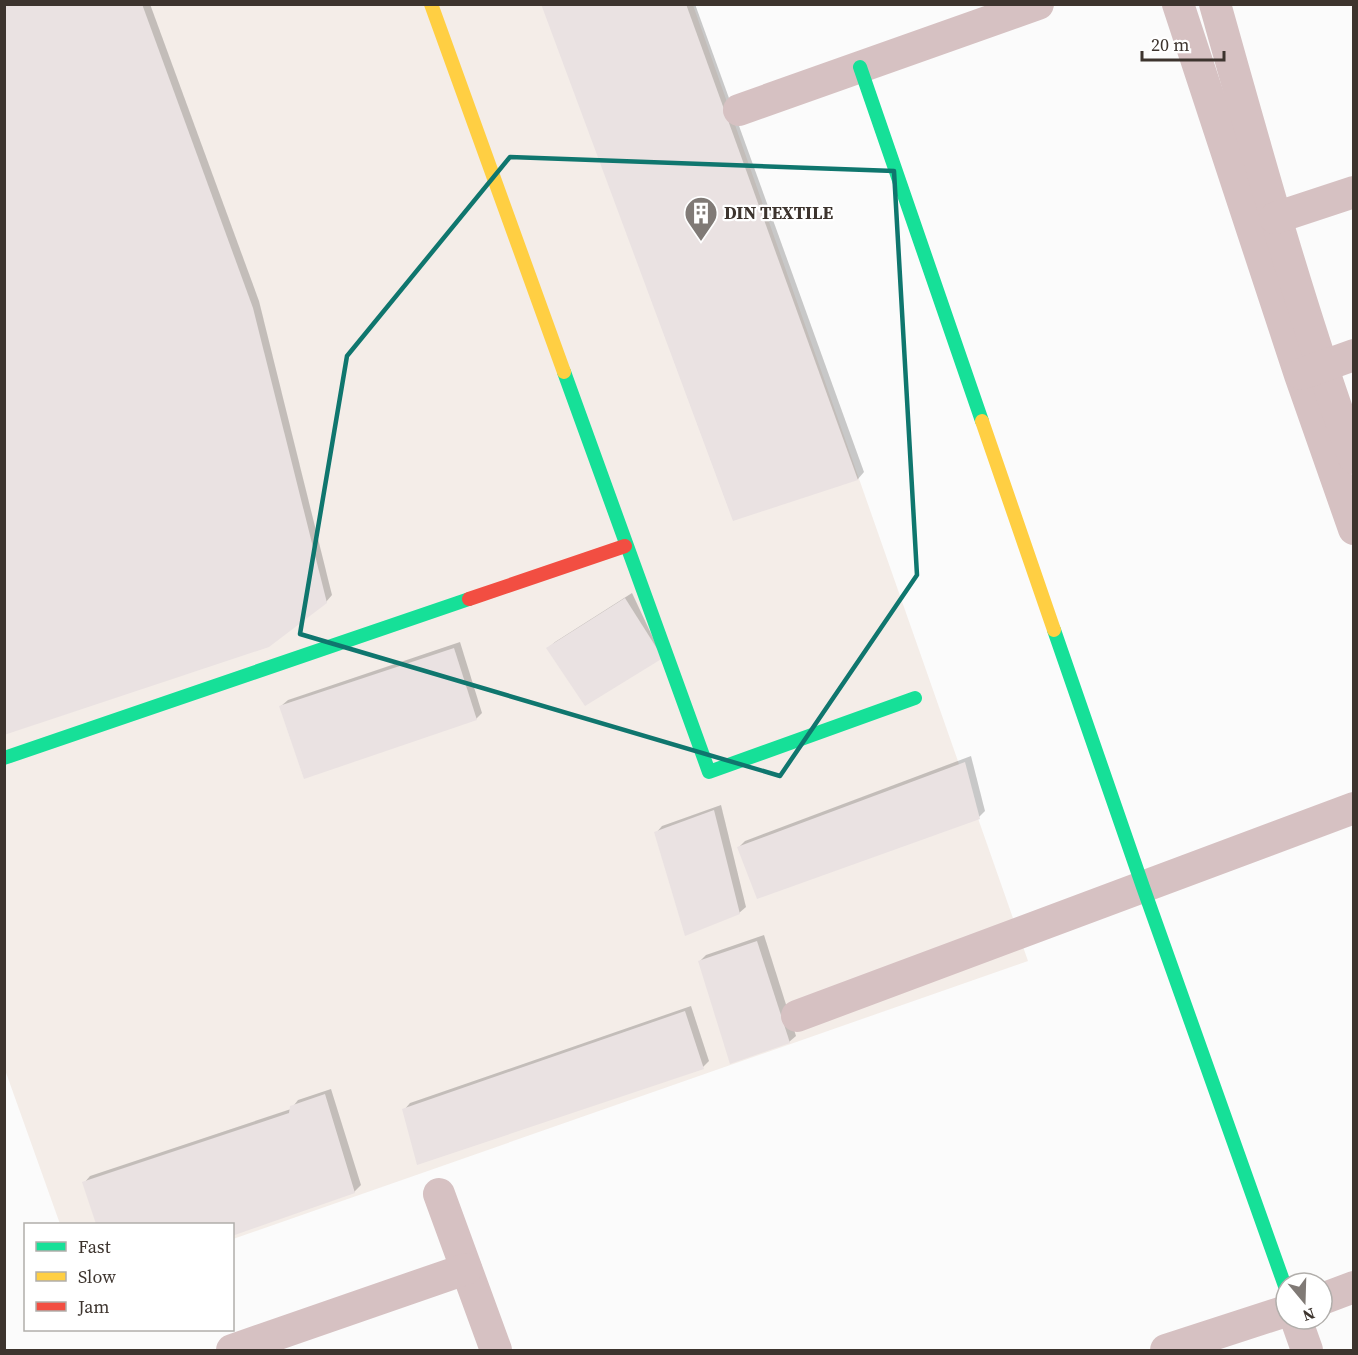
<svg xmlns="http://www.w3.org/2000/svg" width="1358" height="1355" font-family="'Source Serif 4',serif">
  <rect width="100%" height="100%" fill="#fbfbfb"/>
  <!-- built -->
  <polygon fill="#f4ede8" points="4,5 693,5 1028,961 233,1239 232,1224 60,1224 4,1067"/>
  <!-- shadow -->
  <g fill="#0003">
    <polygon points="4,4 150,4 259,301 332,595 326,602"/>
    <polygon points="542,4 695,4 864,472 858,479 733,519"/>
    <polygon points="632,593 662,657 548,648 555,642"/>
    <polygon points="460,642 482,713 476,719 281,706 288,700"/>
    <polygon points="971,756 985,811 979,817 739,847 745,841"/>
    <polygon points="721,805 746,907 739,913 656,833 662,826"/>
    <polygon points="764,935 796,1036 789,1042 700,961 706,955"/>
    <polygon points="691,1006 709,1061 703,1067 404,1110 410,1103"/>
    <polygon points="331,1089 361,1185 354,1192 232,1224 97,1224 84,1183 90,1176 291,1109 298,1100"/>
  </g>
  <!-- building -->
  <g fill="#eae2e2">
    <polygon points="4,4 142,4 253,308 327,603 269,647 4,735"/>
    <polygon points="541,4 686,4 858,480 733,521"/>
    <polygon points="625,598 663,658 585,706 546,648"/>
    <polygon points="454,648 477,720 304,779 279,706"/>
    <polygon points="965,762 980,819 757,899 737,847"/>
    <polygon points="714,810 740,914 685,936 654,832"/>
    <polygon points="757,941 790,1043 730,1064 698,961"/>
    <polygon points="685,1011 704,1069 417,1165 402,1109"/>
    <polygon points="325,1094 355,1193 232,1236 232,1224 96,1224 82,1182 289,1113 290,1106"/>
  </g>
  <g fill="none" stroke-linecap="round" stroke-linejoin="round">
    <!-- street -->
    <g stroke="#d6c1c2" stroke-width="32">
      <polyline points="1178,4 1300,375 1354,529"/>
      <path d="M 1215,4 C 1258,157 1300,309 1354,458"/>
      <polyline points="739,110 1038,4"/>
      <polyline points="1275,218 1354,192"/>
      <polyline points="1301,374 1354,355"/>
      <polyline points="797,1016 1354,808"/>
      <polyline points="439,1194 496,1350"/>
      <polyline points="1322,1299 1354,1287"/>
      <polyline points="1296,1319 1307,1350"/>
      <polyline points="232,1350 466,1269"/>
      <polyline points="1166,1350 1286,1311"/>
    </g>
    <!-- fast -->
    <g stroke="#16e098" stroke-width="14">
      <polyline points="860,67 982,421"/>
      <polyline points="564,372 709,772 915,698"/>
      <polyline points="1054,630 1143,887 1286,1289"/>
      <polyline points="4,758 469,599"/>
    </g>
    <!-- slow -->
    <g stroke="#ffcf43" stroke-width="14">
      <polyline points="431,4 564,372"/>
      <polyline points="982,421 1054,630"/>
    </g>
    <!-- jam -->
    <polyline stroke="#f24e42" stroke-width="14" points="469,599 625,546"/>
  </g>
  <!-- marked area -->
  <path fill="none" stroke="#0f766e" stroke-width="4.5" stroke-linejoin="round" d="M 510,157 L 894,171 L 917,575 L 780,776 L 300,634 L 347,356 Z"/>
  <!-- icons -->
  <defs>
    <symbol id="building-pin" viewBox="-11 -11 22 30"><path d="M0 17L-7.5 6A9.5 9.5 0 1 1 7.5 6Z" fill="#807a76" stroke="#fff"/><path d="M-4-6H4V6H1V3H-1V6H-4ZM-2.5-4.3h1.7v1.8h-1.7ZM.8-4.3h1.7v1.8H.8ZM-2.5-1h1.7V.8h-1.7ZM.8-1h1.7V.8H.8Z" fill="#fff"/></symbol>
  </defs>
  <g fill-rule="evenodd">
    <use href="#building-pin" x="682" y="194" width="38" height="52"/>
  </g>
  <g text-anchor="middle" stroke-width="4.5" stroke-linejoin="round" paint-order="stroke">
    <!-- poi labels -->
    <g font-size="18" font-weight="bold" fill="#3d342e" stroke="#fff" text-anchor="start">
      <text x="724" y="219">DIN TEXTILE</text>
    </g>
  </g>
  <!-- border -->
  <rect width="1358" height="1355" fill="none" stroke="#3d342e" stroke-width="12"/>
  <!-- legend -->
  <rect x="24" y="1223" width="210" height="108" fill="#ffffff" stroke="#b1aeab" stroke-width="1.5"/>
  <rect x="36" y="1242" width="30" height="9" fill="#16e098" stroke="#b1aeab" stroke-width="1.5"/>
  <text x="78" y="1253" font-size="18" fill="#3d342e">Fast</text>
  <rect x="36" y="1272" width="30" height="9" fill="#ffcf43" stroke="#b1aeab" stroke-width="1.5"/>
  <text x="78" y="1283" font-size="18" fill="#3d342e">Slow</text>
  <rect x="36" y="1302" width="30" height="9" fill="#f24e42" stroke="#b1aeab" stroke-width="1.5"/>
  <text x="78" y="1313" font-size="18" fill="#3d342e">Jam</text>
  <!-- north arrow -->
  <g transform="translate(1304 1301) rotate(161)"><circle r="28" fill="#ffffff" stroke="#b1aeab" stroke-width="1.5"/>
  <path d="M0-4.5L10 22L0 15L-10 22Z" fill="#807a76"/>
  <text y="-9" font-size="16" font-weight="bold" text-anchor="middle" fill="#3d342e">N</text>
  </g>
  <!-- scale -->
  <path d="M1142 51v9h82v-9" fill="none" stroke="#3d342e" stroke-width="3"/>
  <text x="1151" y="51" font-size="18" fill="#3d342e" stroke="#ffffff" stroke-width="4.5" paint-order="stroke">20 m</text>
</svg>
